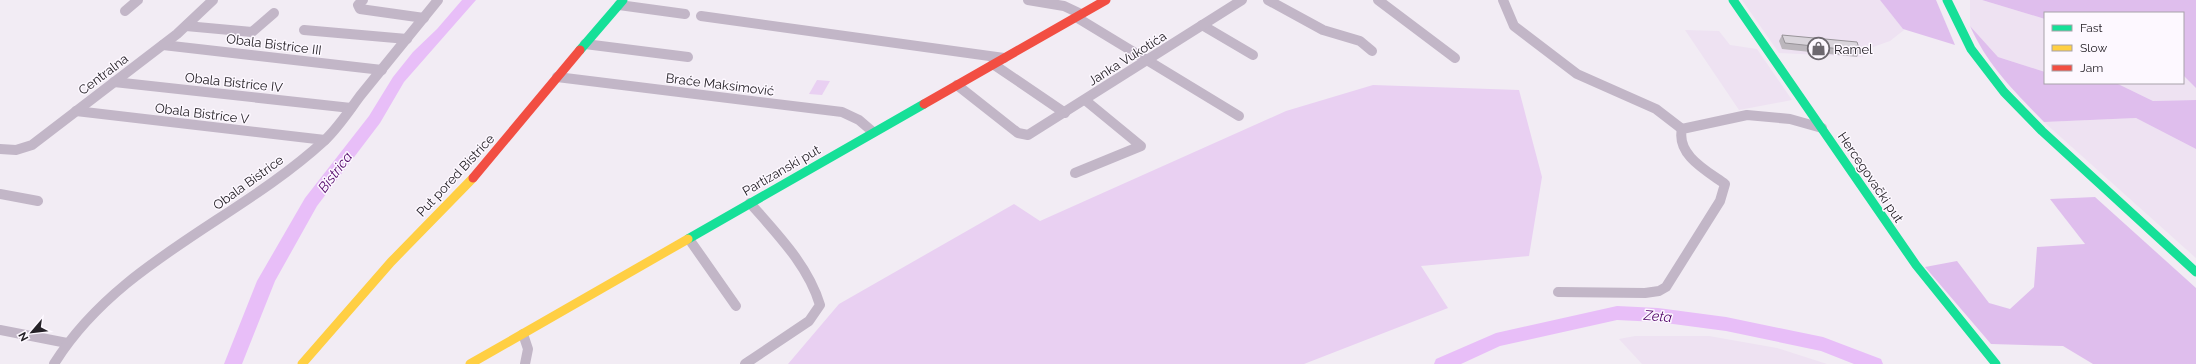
<svg xmlns="http://www.w3.org/2000/svg" width="2196" height="364" font-family="Raleway,sans-serif">
  <rect width="100%" height="100%" fill="#f2ecf4"/>
  <!-- built -->
  <g fill="#eee2f2">
    <polygon points="1742,0 1880,0 1904,30 1890,41 1862,51 1863,57 1779,53"/>
    <polygon points="1970,0 1982,0 2045,19 2045,72 1998,57 1970,26"/>
    <polygon points="1685,30 1719,31 1730,45 1757,49 1792,100 1739,110"/>
    <polygon points="2183,75 2196,88 2196,100 2153,101 2116,83 2183,83"/>
    <polygon points="2136,118 2196,149 2196,258 2044,122"/>
    <polygon points="1635,336 1709,336 1777,348 1827,364 1642,364 1619,339"/>
  </g>
  <!-- green -->
  <g fill="#e9d0f2">
    <polygon points="817,80 830,81 822,95 809,94"/>
    <polygon points="1373,85 1519,90 1542,177 1529,256 1421,266 1448,308 1304,364 788,364 839,304 1014,204 1040,221 1286,111"/>
  </g>
  <!-- forest -->
  <g fill="#dfbeed">
    <polygon points="1880,0 1936,0 1955,45 1903,29"/>
    <polygon points="1982,0 2196,0 2196,88 2183,75 2183,13 2045,13 2045,19"/>
    <path d="M 1970,26 L 1998,57 L 2045,72 L 2045,83 L 2116,83 L 2153,101 L 2196,100 L 2196,149 L 2136,118 L 2044,122 C 2014,91 1988,66 1970,26 Z"/>
    <polygon points="2095,197 2196,288 2196,364 2093,364 2063,346 1991,344 1925,267 1957,261 1989,303 2010,309 2034,287 2037,247 2085,244 2050,199"/>
  </g>
  <g fill="none" stroke-linecap="round" stroke-linejoin="round">
    <!-- river -->
    <g fill="#e8bef8" fill-rule="evenodd">
      <polygon points="462,0 476,0 404,82 380,123 317,206 275,281 242,364 224,364 257,281 305,198 369,116 393,77 413,52 437,29"/>
      <polygon points="1617,306 1658,308 1726,317 1823,337 1881,359 1883,364 1854,364 1821,351 1726,331 1658,322 1617,320 1500,346 1461,364 1434,364 1436,359 1496,333"/>
    </g>
    <!-- street -->
    <g stroke="#c2b6c7" stroke-width="10">
      <polyline points="363,0 358,5 360,9 424,18"/>
      <polyline points="1028,0 1064,6 1081,14"/>
      <polyline points="1268,0 1323,30 1360,41 1372,51"/>
      <polyline points="1378,0 1455,58"/>
      <polyline points="1503,0 1514,26 1577,74 1656,109 1682,129"/>
      <polyline points="619,5 685,14"/>
      <polyline points="125,11 138,0"/>
      <polyline points="701,16 1004,58"/>
      <polyline points="1076,17 1239,116"/>
      <polyline points="1202,25 1253,55"/>
      <polyline points="186,26 252,32 274,13"/>
      <polyline points="304,30 407,39"/>
      <polyline points="585,44 688,57"/>
      <polyline points="163,45 382,70"/>
      <polyline points="993,64 1065,113"/>
      <polyline points="557,77 842,112 859,120 873,132"/>
      <polyline points="114,82 351,108"/>
      <polyline points="957,85 1018,133 1028,135 1242,0"/>
      <polyline points="76,111 325,140"/>
      <polyline points="0,149 16,150 32,145 177,34 213,0"/>
      <polyline points="1075,173 1141,146 1085,100"/>
      <polyline points="0,194 38,201"/>
      <polyline points="689,239 736,306"/>
      <path d="M 1558,292 L 1645,293 L 1659,291 L 1666,287 L 1720,201 L 1725,184 C 1707,171 1676,155 1682,129 L 1747,115 L 1790,119 L 1822,128"/>
      <polyline points="0,330 67,343"/>
      <polyline points="523,334 528,349 525,364"/>
      <path d="M 54,364 C 117,262 238,220 324,141 C 338,128 349,111 360,96 C 386,64 412,32 438,0"/>
      <path d="M 745,364 L 809,321 L 820,305 C 808,265 777,234 750,203"/>
    </g>
    <!-- fast -->
    <g stroke="#16e098" stroke-width="9">
      <polyline points="1733,0 1916,265 1996,364"/>
      <polyline points="1947,0 1971,49 2004,92 2042,131 2196,272"/>
      <polyline points="580,50 623,0"/>
      <polyline points="688,239 924,104"/>
    </g>
    <!-- slow -->
    <g stroke="#ffcf43" stroke-width="9">
      <polyline points="302,364 391,262 473,178"/>
      <polyline points="470,364 688,239"/>
    </g>
    <!-- jam -->
    <g stroke="#f24e42" stroke-width="9">
      <polyline points="924,104 1106,0"/>
      <polyline points="473,178 580,50"/>
    </g>
  </g>
  <!-- wall -->
  <polygon fill="#bbb6bc" points="1782,35 1860,51 1857,57 1782,49 1779,41"/>
  <!-- building -->
  <polygon fill="#d9d4db" stroke="#989499" points="1782,35 1857,42 1860,51 1785,43"/>
  <!-- icons -->
  <defs>
    <symbol id="shop-ring" viewBox="-11 -11 22 22"><circle r="9.5" fill="#fdf8ff" stroke="#6d686f" stroke-width="1.5"/><path d="M-5-2.5h2.3a2.7 3.5 0 0 1 5.4 0H5L5.5 6h-11ZM-1.5-2.5h3a1.5 2.3 0 0 0-3 0Z" fill="#6d686f"/></symbol>
  </defs>
  <g fill-rule="evenodd">
    <use href="#shop-ring" x="1806" y="36" width="25" height="25"/>
  </g>
  <g text-anchor="middle" stroke-width="3" stroke-linejoin="round" paint-order="stroke">
    <!-- street labels -->
    <g font-size="13" fill="#252127" stroke="#fdf8ff">
      <text transform="translate(274 44) rotate(7)" y="5">Obala Bistrice III</text>
      <text transform="translate(1127 58) rotate(-32)" y="5">Janka Vukotića</text>
      <text transform="translate(103 74) rotate(-37)" y="5">Centralna</text>
      <text transform="translate(234 82) rotate(6)" y="5">Obala Bistrice IV</text>
      <text transform="translate(720 84) rotate(7)" y="5">Braće Maksimović</text>
      <text transform="translate(202 113) rotate(7)" y="5">Obala Bistrice V</text>
      <text transform="translate(781 170) rotate(-30)" y="5">Partizanski put</text>
      <text transform="translate(455 175) rotate(-47)" y="5">Put pored Bistrice</text>
      <text transform="translate(1871 177) rotate(56)" y="5">Hercegovački put</text>
      <text transform="translate(248 182) rotate(-36)" y="5">Obala Bistrice</text>
    </g>
    <!-- poi labels -->
    <g font-size="13" fill="#252127" stroke="#fdf8ff" text-anchor="start">
      <text x="1834" y="54">Ramel</text>
    </g>
    <!-- water labels -->
    <g font-size="14" font-style="italic" fill="#520669" stroke="#fdf8ff">
      <text transform="translate(335 172) rotate(-53)" y="5">Bistrica</text>
      <text transform="translate(1658 316) rotate(5)" y="5">Zeta</text>
    </g>
  </g>
  <!-- legend -->
  <rect x="2044" y="12" width="140" height="72" fill="#fdf8ff" stroke="#a7a2a9"/>
  <rect x="2052" y="25" width="20" height="6" fill="#16e098" stroke="#a7a2a9"/>
  <text x="2080" y="32" font-size="12" fill="#252127">Fast</text>
  <rect x="2052" y="45" width="20" height="6" fill="#ffcf43" stroke="#a7a2a9"/>
  <text x="2080" y="52" font-size="12" fill="#252127">Slow</text>
  <rect x="2052" y="65" width="20" height="6" fill="#f24e42" stroke="#a7a2a9"/>
  <text x="2080" y="72" font-size="12" fill="#252127">Jam</text>
  <!-- north arrow -->
  <g transform="translate(32 332) rotate(242)" stroke="#fdf8ff" stroke-width="3" paint-order="stroke">
  <path d="M0-3L7 15L0 10L-7 15Z" fill="#252127"/>
  <text y="-6" font-size="11" font-weight="bold" text-anchor="middle" fill="#252127">N</text>
  </g>
</svg>
